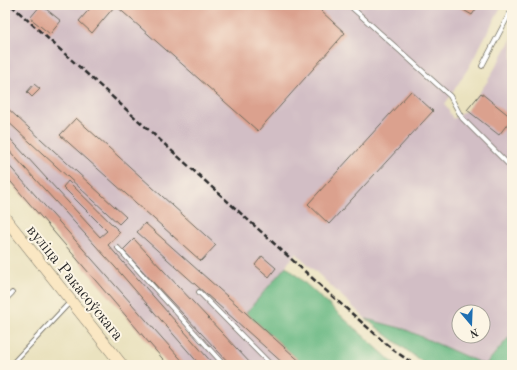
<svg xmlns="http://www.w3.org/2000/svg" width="517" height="370" font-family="'Old Standard TT',serif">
  <rect width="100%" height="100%" fill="#fcf5e5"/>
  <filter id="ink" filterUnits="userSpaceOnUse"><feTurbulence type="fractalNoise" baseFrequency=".025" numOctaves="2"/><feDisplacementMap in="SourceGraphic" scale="8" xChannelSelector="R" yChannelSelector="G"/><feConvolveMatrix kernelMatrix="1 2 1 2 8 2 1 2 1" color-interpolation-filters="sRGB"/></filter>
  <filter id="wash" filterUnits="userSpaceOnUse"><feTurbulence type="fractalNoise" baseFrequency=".012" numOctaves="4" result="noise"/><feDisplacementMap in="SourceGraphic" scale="16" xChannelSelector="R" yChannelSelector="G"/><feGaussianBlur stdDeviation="0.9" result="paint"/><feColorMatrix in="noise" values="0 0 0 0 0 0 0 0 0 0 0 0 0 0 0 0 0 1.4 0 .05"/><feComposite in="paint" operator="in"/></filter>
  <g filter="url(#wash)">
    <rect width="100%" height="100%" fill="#eae2bf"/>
    <!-- industrial -->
    <path fill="#d2bec5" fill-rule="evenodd" d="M 5,5 L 502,5 L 469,67 L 445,104 L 453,119 L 467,110 L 487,82 L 512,38 L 512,334 L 485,365 L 404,329 L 366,319 L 296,253 L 272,283 L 305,365 L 168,365 L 5,175 ZM 459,312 L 483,312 L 483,336 L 459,336 Z"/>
    <!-- forest -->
    <g fill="#6bb984" stroke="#4b7258">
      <polygon points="286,266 390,360 396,365 304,365 246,313"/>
      <polygon points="366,319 404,329 485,365 512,334 512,365 426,365"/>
    </g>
    <g id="blocks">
      <!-- building -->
      <g fill="#dba18e">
        <polygon points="41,5 61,21 50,34 30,18"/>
        <polygon points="93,5 112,5 114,7 92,33 79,21"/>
        <polygon points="115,5 326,5 321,11 345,33 258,131"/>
        <polygon points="455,5 476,5 478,6 472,15"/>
        <polygon points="34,84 40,89 32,97 27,92"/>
        <polygon points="411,91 433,111 329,224 308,204"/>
        <polygon points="481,93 512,118 499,135 467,110"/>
        <polygon points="5,106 126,217 119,224 5,119"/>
        <polygon points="76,118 216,245 201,261 60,135"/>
        <polygon points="5,133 100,237 107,231 63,187 68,181 120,232 108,245 214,365 200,365 115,267 5,146"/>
        <polygon points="5,161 186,365 168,365 5,175"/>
        <polygon points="145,223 246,313 304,365 285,365 137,232"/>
        <polygon points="134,239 252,365 231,365 123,250"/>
        <polygon points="262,256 276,268 269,277 255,265"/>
      </g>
    </g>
  </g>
  <g filter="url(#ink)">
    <use href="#blocks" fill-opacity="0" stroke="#6e6b5f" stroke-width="1"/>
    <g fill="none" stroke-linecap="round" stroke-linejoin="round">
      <defs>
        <g id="service">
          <polyline points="349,5 450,96 462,118 512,168"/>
          <polyline points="482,66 512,9"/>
          <polyline points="118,248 224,365"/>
          <polyline points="199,292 271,365"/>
          <polyline points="5,300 12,293"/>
          <polyline points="11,365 71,301"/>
        </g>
        <polyline id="secondary" points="5,218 122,365"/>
      </defs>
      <!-- service casing -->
      <use href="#service" stroke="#6e6b5f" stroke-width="5.5"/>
      <!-- secondary casing -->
      <use href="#secondary" stroke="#6e6b5f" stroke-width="12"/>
      <!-- service -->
      <use href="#service" stroke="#fff" stroke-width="4"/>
      <!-- secondary -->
      <use href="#secondary" stroke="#fae7c3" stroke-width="11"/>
      <!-- rail -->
      <polyline stroke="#2b2b2b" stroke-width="2.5" stroke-dasharray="6 3" stroke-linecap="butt" points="11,5 332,296 392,349 415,365"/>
    </g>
  </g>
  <g text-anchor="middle" stroke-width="4" stroke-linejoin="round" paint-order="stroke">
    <!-- street labels -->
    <g font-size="16" fill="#2b2b2b" stroke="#fcf5e5">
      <text transform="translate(76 282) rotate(51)" y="6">вуліца Ракасоўскага</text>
    </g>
  </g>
  <!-- margin -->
  <rect width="517" height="370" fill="none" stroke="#fcf5e5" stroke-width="20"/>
  <!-- north arrow -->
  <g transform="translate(471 324) rotate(161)"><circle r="19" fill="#fcf5e5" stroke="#a8a49b"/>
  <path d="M0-3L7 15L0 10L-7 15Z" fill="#1f6fb2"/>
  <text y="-6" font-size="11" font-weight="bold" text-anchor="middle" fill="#2b2b2b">N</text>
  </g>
</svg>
